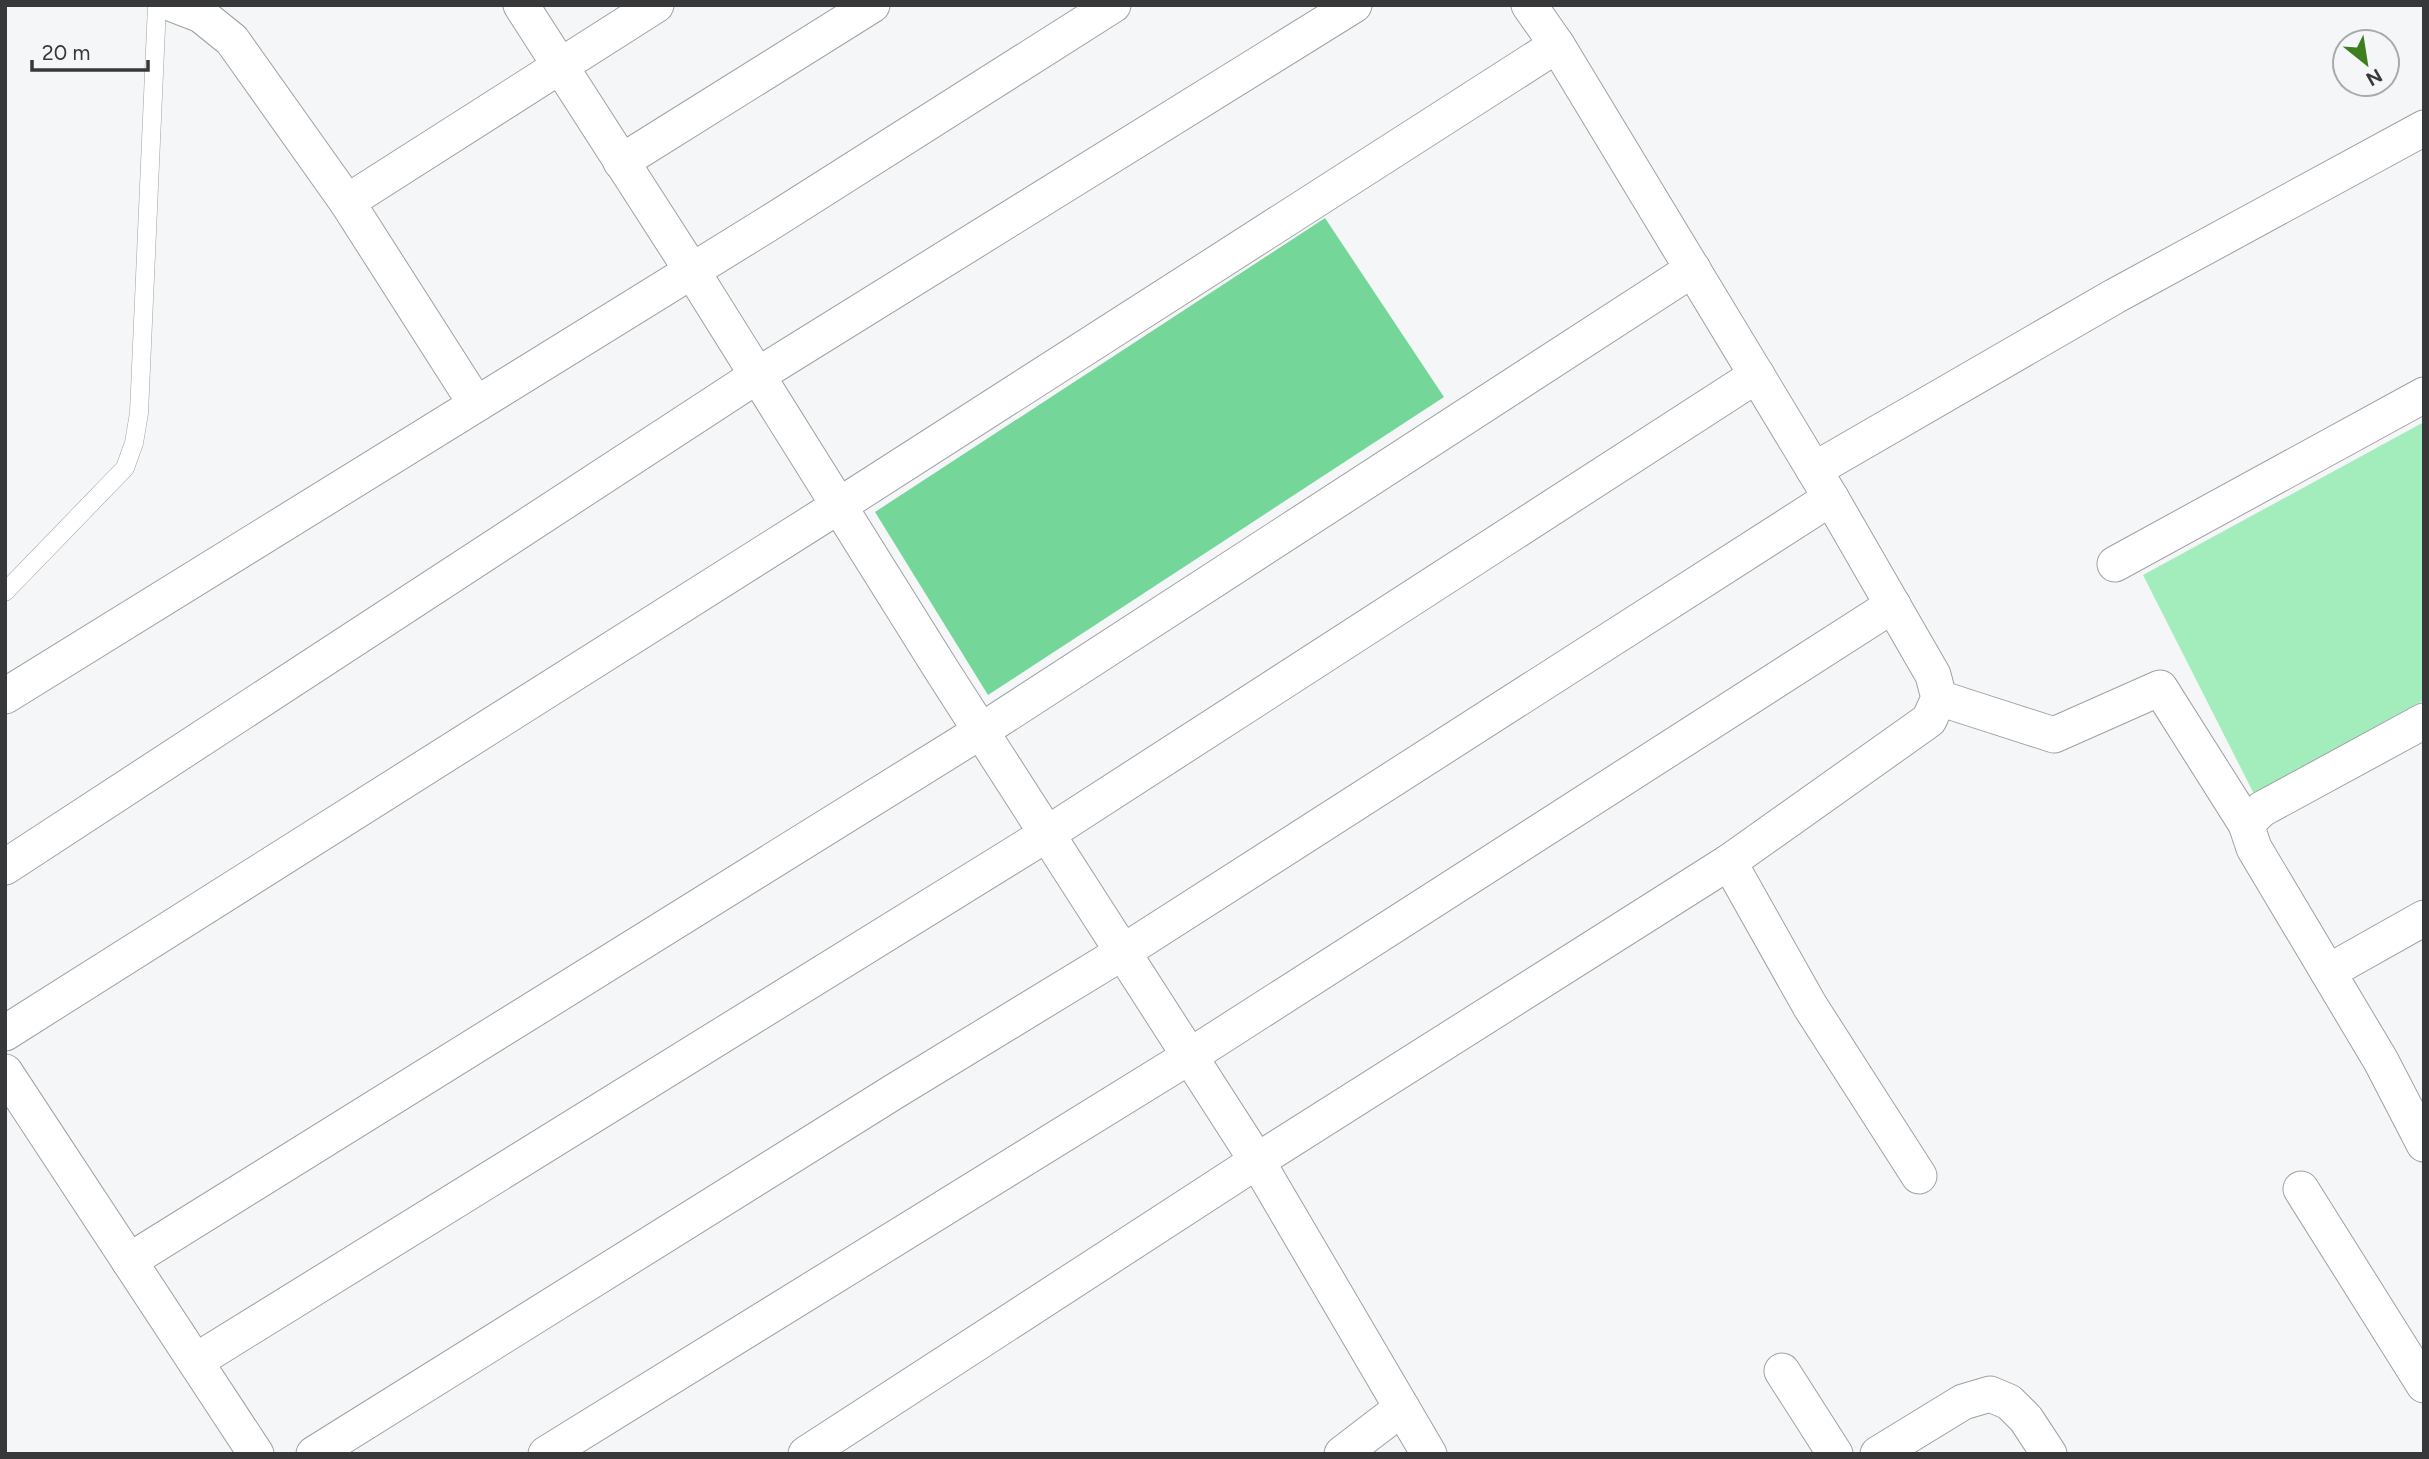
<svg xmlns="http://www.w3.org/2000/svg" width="2429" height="1459" font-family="Figtree,sans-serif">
  <rect width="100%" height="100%" fill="#f4f6f8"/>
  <!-- green -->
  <polygon fill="#a3edbc" points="2424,422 2424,700 2254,794 2143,575"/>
  <!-- forest -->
  <polygon fill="#74d799" points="1325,218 1444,397 988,695 875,512"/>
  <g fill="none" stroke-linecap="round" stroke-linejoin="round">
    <defs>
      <polyline id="service" points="5,592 125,468 134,443 139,413 157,5"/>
      <g id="minor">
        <polyline points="175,5 201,15 232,40 347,202 476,404"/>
        <polyline points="521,5 692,271 941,669 1257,1161 1429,1454"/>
        <polyline points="621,162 872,5"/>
        <polyline points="347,202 656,5"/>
        <polyline points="1814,470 2115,296 2424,128"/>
        <polyline points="2115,564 2424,395"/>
        <polyline points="5,696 771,222 1113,5"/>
        <polyline points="1939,698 2054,735 2160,688 2246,824"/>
        <polyline points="2424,721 2262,809 2246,824 2254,848 2381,1061 2424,1144"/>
        <polyline points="1729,862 1810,1006 1919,1176"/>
        <polyline points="5,867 758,375 1354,5"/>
        <polyline points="2328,972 2424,918"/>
        <polyline points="5,1033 840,505 1557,45"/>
        <polyline points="5,1072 256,1454"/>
        <polyline points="2301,1189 2424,1385"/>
        <polyline points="129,1261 981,731 1693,269"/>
        <polyline points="196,1361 1047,834 1757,375"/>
        <polyline points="1782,1371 1835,1454"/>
        <polyline points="314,1454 895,1091 1123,952 1831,498"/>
        <polyline points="546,1454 1190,1056 1893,605"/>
        <polyline points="806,1454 1257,1161 1729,862 1929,720 1939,698 1933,675 1831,498 1557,45 1529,5"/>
        <polyline points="1342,1454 1402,1408"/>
        <polyline points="1878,1454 1963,1402 1990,1394 2009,1402 2026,1419 2049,1454"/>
      </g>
    </defs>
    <!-- service casing -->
    <use href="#service" stroke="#9fa1a3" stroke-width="19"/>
    <!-- minor casing -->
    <use href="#minor" stroke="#9fa1a3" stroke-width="37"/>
    <!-- service -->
    <use href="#service" stroke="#fff" stroke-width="18"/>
    <!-- minor -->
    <use href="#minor" stroke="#fff" stroke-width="35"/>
  </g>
  <!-- border -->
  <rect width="2429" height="1459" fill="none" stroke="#373839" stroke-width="14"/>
  <!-- north arrow -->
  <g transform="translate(2366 63) rotate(150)"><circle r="33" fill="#f4f6f8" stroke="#a8aaac" stroke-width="2"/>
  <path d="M0-5L12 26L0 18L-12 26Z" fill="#3d7e1e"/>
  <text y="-10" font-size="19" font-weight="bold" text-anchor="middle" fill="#373839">N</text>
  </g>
  <!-- scale -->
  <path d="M32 60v10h116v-10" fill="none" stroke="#373839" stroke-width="3.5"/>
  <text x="42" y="60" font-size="21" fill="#373839" stroke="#f4f6f8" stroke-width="5" paint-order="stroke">20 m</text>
</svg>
